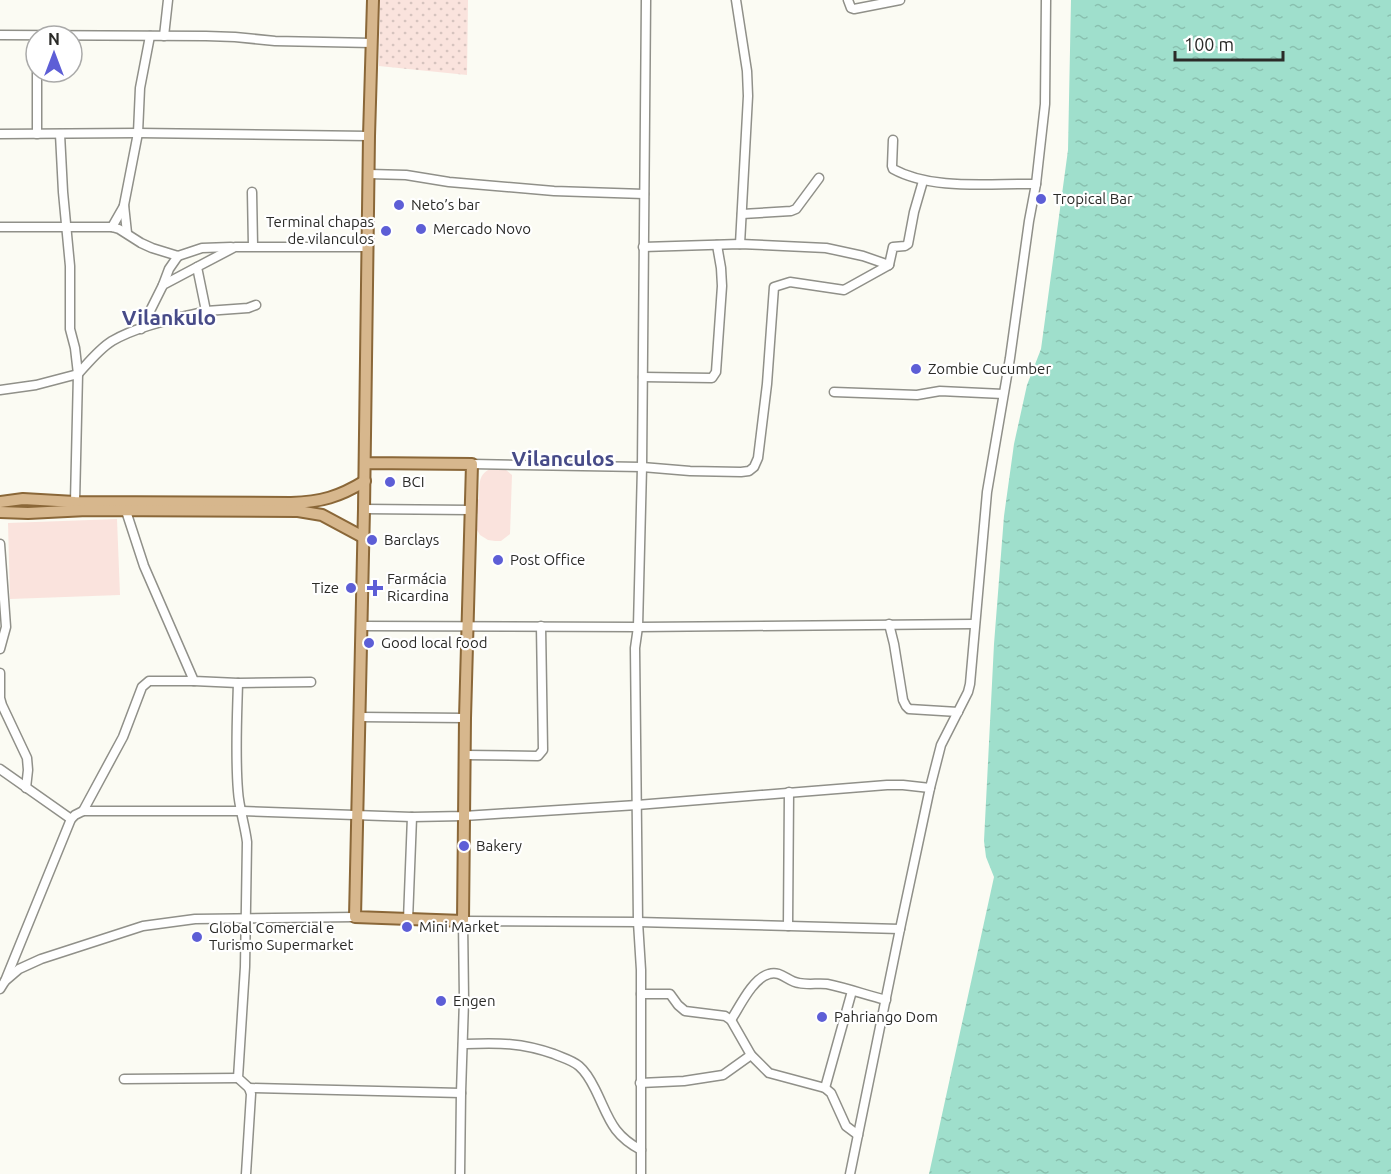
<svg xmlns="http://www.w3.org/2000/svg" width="1391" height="1174" font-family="Ubuntu,sans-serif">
  <defs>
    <pattern id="park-dots" width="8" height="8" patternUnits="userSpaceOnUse" patternTransform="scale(1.5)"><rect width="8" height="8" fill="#fae3dd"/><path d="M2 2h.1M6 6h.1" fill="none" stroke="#d6c3be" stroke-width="1.8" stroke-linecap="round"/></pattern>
    <pattern id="water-ripples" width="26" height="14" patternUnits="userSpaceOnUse" patternTransform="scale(1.5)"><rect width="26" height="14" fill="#9fdfcc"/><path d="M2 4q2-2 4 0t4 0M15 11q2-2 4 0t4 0" fill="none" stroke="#89c0af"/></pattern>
  </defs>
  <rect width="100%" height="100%" fill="#fbfbf3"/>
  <!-- park -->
  <polygon fill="url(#park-dots)" points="380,0 468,0 467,75 379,66"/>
  <!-- pitch -->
  <g fill="#fae3dd">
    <path d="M 490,469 L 506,470 L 512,475 L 510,534 L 501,541 L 495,541 L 488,540 L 480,535 L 477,530 L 478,514 L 475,511 L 476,501 L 479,499 C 480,486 477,475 490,469 Z"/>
    <polygon points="117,519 120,595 10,599 8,523"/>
  </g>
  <!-- water -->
  <polygon fill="url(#water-ripples)" points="1071,0 1391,0 1391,1174 929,1174 994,877 986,857 984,841 994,644 1004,516 1014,444 1027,385 1041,349 1068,150"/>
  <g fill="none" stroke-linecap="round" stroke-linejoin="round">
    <defs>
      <g id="minor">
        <polyline points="736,0 747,71 748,96 740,244"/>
        <polyline points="848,0 851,8 854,9 900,0"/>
        <polyline points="0,35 206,36 235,37 275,41 372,43"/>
        <polyline points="164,36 168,0"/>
        <polyline points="37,72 37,134"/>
        <polyline points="0,134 138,133 369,136"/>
        <path d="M 60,134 L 63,192 L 70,266 L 70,329 L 75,348 L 78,374 C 88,363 99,349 112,341 C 140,325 175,319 206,311 L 197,267 L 235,247 L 367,247"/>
        <path d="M 893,140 L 892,166 L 893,169 C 933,191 991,183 1036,184"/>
        <polyline points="369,174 406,175 449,182 554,191 644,194"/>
        <polyline points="252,192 253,246"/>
        <polyline points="742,214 791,211 796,209 819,178"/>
        <polyline points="0,227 112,227 119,229 141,243 152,248 178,256 202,248 231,247"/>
        <polyline points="112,227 124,206"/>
        <polyline points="127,233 124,205 138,133 140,88 150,36"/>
        <polyline points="643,247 740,244 826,248 863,256 889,265"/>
        <polyline points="163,285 169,269 178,256"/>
        <polyline points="206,311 248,308 256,305"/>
        <polyline points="141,329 163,285 197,267"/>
        <polyline points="643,377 712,378 716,372 722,286 721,268 717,245"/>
        <polyline points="0,390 36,385 78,374 75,502"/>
        <polyline points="834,392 917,395 940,391 1003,394"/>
        <polyline points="472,464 642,467 690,471 741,472 749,471 754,467 758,458 767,384 774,287 790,282 844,290 889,265 893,247 905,246 908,244 914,212 923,181"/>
        <polyline points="364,509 470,510"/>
        <polyline points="126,511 144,566 194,681 238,683 311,682"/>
        <polyline points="0,544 6,627 0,649"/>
        <polyline points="889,624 894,644 903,700 906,706 909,709 958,712"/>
        <polyline points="361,626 638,627 974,624"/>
        <polyline points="0,673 0,698 2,705 27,758 28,770 26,788"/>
        <path d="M 238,683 C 237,719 235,755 238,791 C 239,808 245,825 247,842 L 245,967 L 238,1078 L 249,1088 L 251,1094 L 246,1174"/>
        <polyline points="360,717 465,718"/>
        <polyline points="465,755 538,756 543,750 541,626"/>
        <polyline points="0,769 71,819"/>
        <polyline points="83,811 123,737 142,687 149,681 194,681"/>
        <polyline points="408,920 412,817"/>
        <polyline points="788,926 789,792"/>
        <polyline points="5,981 71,819 75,815 83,811 242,811 412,817 464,816 637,805 887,785 903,785 930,788"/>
        <polyline points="0,989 5,981 19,969 41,959 143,926 195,919 355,917"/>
        <polyline points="641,994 670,994 678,1005 685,1011 725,1016 731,1020 751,1055 769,1073 825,1088 831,1093 846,1126 858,1135"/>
        <path d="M 731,1020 C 740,1006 753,978 769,974 C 781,970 788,982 799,983 C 808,985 818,983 827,984 C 847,988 866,995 886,1000"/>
        <path d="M 463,1044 C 498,1043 520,1042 554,1054 C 563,1058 572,1060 579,1066 C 586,1072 591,1081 595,1089 C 609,1117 611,1134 641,1150"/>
        <polyline points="124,1079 238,1078"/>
        <polyline points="640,1083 684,1081 723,1075 751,1055"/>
        <polyline points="249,1088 461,1093"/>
        <polyline points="825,1088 852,991"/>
        <polyline points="460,1174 461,1093 464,1000 463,921 638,922 900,929"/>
        <polyline points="641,1174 641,970 638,922 635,648 638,627 642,467 646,0"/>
        <polyline points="850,1174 900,929 930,788 941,745 968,692 970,684 987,492 1010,358 1029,221 1036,184 1045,104 1046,0"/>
      </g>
      <g id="major">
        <polyline points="365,463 472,464 465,718 463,921 355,917 364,509 369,136 373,0"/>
        <path d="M 0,502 L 23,499 L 75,502 L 291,503 C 321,502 339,497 365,481"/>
        <polyline points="0,512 28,513 87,510 298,511 322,515 363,537"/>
      </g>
    </defs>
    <!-- minor casing -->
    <use href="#minor" stroke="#909089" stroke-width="11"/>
    <!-- major casing -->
    <use href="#major" stroke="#8a6738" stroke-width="14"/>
    <!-- minor -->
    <use href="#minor" stroke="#fff" stroke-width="8"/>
    <!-- major -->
    <use href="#major" stroke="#d7b78d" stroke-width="10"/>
  </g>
  <!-- markers -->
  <g fill="#5d5ed6" stroke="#fff" stroke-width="2">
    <circle cx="1041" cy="199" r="6"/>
    <circle cx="399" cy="205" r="6"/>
    <circle cx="421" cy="229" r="6"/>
    <circle cx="386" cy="231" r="6"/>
    <circle cx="916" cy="369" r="6"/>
    <circle cx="390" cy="482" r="6"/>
    <circle cx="372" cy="540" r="6"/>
    <circle cx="498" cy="560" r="6"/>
    <circle cx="351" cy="588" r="6"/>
    <path d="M372 579h6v6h6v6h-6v6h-6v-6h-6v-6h6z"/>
    <circle cx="369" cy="643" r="6"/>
    <circle cx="464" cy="846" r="6"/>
    <circle cx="407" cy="927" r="6"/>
    <circle cx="197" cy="937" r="6"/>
    <circle cx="441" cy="1001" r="6"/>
    <circle cx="822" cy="1017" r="6"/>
  </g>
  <g text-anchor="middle" stroke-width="4.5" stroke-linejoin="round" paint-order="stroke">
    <!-- poi labels -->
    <g font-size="15" fill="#2b2b28" stroke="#fff" text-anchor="start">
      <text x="1053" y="204">Tropical Bar</text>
      <text x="411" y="210">Neto’s bar</text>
      <text x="374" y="227" text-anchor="end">Terminal chapas<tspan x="374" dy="17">de vilanculos</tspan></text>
      <text x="433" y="234">Mercado Novo</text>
      <text x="928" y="374">Zombie Cucumber</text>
      <text x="402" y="487">BCI</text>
      <text x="384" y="545">Barclays</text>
      <text x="510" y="565">Post Office</text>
      <text x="387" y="584">Farmácia<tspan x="387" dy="17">Ricardina</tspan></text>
      <text x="339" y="593" text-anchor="end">Tize</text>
      <text x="381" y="648">Good local food</text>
      <text x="476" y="851">Bakery</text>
      <text x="419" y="932">Mini Market</text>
      <text x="209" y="933">Global Comercial e<tspan x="209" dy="17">Turismo Supermarket</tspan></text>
      <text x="453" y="1006">Engen</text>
      <text x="834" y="1022">Pahriango Dom</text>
    </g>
    <!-- district labels -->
    <g font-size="21" font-weight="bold" fill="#474b88" stroke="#fff">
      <text x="169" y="325">Vilankulo</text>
      <text x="563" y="466">Vilanculos</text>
    </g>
  </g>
  <!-- north arrow -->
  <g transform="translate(54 54)"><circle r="28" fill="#ffffff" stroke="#aaaaa9" stroke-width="1.5"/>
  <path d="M0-4.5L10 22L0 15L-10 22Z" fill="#5d5ed6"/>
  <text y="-9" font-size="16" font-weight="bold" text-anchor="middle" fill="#2b2b28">N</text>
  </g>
  <!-- scale -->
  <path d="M1175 51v9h108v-9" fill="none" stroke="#2b2b28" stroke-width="3"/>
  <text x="1184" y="51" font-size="18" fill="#2b2b28" stroke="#ffffff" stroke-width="4.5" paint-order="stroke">100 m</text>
</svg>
